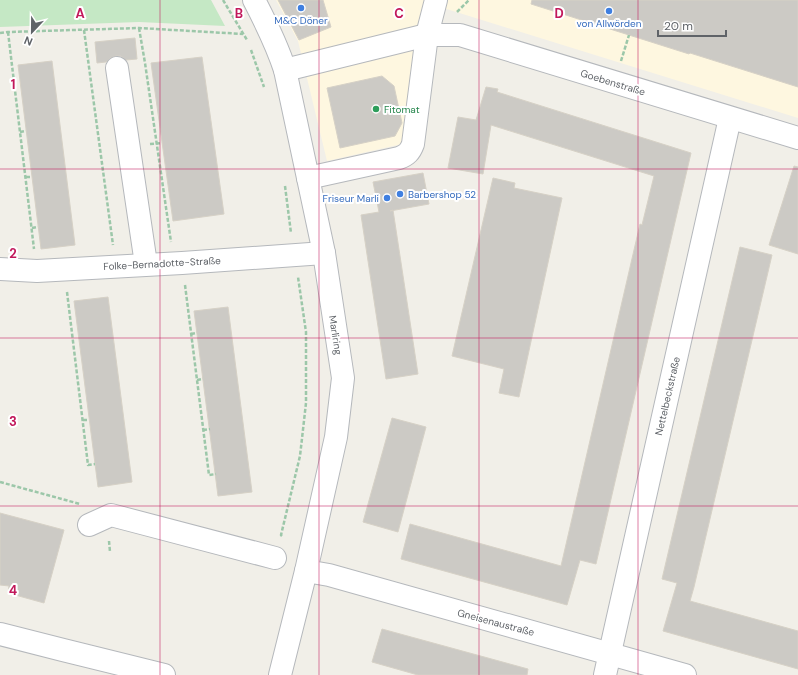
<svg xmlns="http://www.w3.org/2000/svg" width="798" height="675" font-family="'DM Sans',sans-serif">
  <rect width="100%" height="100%" fill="#f1efe8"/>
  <!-- commercial -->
  <polygon fill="#fef7e0" points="276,0 798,0 798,118 424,2 402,144 327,161 298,41"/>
  <!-- green -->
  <polygon fill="#c5e8c5" points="0,0 211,0 225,26 139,22 0,27"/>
  <!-- building -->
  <g fill="#cccac5" stroke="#d6d1c6">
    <polygon points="278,0 323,0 331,27 299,40"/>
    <polygon points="532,0 798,0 798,87 690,53 689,54 531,4"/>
    <polygon points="135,38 137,59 126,60 121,56 116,56 110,58 106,62 97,63 95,42"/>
    <polygon points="202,57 224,214 173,221 151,63"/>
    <polygon points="52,61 75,245 41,249 18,65"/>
    <polygon points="382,76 394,86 402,123 395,136 340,148 327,88"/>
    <polygon points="486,87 498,89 497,92 691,153 596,564 580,560 567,605 401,559 410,524 561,566 640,224 642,225 654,176 491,125 483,174 448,168 458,117 476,120"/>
    <polygon points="794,166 798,167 798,254 769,245"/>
    <polygon points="423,173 429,204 390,211 393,210 418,374 386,379 361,215 379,212 373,182"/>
    <polygon points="493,178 515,183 514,188 562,198 519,397 499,393 504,369 452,356"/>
    <polygon points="740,247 772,255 694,587 690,601 798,631 798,669 663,631 677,583 662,579"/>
    <polygon points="108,297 132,482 98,487 74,301"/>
    <polygon points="228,307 252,492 218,496 194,311"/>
    <polygon points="392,418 426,427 398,532 363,522"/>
    <polygon points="0,513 64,530 44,603 8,593 9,586 0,585"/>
    <polygon points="382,629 528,669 527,675 418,675 372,662"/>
  </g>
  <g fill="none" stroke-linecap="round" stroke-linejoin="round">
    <defs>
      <g id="minor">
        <path d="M 254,0 C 266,23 277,45 285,70 L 324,253 L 343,378 L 336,437 L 306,571 L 280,675"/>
        <polyline points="117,68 146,264"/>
        <polyline points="285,70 427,35 460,35 798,138"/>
        <path d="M 308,178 L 399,158 C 407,155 410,152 413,144 L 427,35 L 436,0"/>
        <polyline points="0,269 37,271 182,263 324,253"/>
        <polyline points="89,525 111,515 275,558"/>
        <polyline points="306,571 329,575 685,675"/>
        <polyline points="0,634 63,650 164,675"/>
        <polyline points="605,675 730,118"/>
      </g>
    </defs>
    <!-- minor casing -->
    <use href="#minor" stroke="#b5b8bc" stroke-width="24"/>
    <!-- path -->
    <g stroke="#9cc7a9" stroke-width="2.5" stroke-dasharray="4 2" stroke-linecap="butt">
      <polyline points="223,0 247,40"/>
      <polyline points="457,12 469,0"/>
      <polyline points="139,28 145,63 171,242"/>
      <polyline points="84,30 113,245"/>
      <polyline points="8,32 34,249"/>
      <polyline points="0,33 8,32 139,28 243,34"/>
      <polyline points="251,50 264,87"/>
      <polyline points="621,61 629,35"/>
      <polyline points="20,132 26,131"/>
      <polyline points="150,144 162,143"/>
      <polyline points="26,177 32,177"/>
      <polyline points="285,186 291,233"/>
      <polyline points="32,228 38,227"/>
      <polyline points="185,285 209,475 216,474"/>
      <polyline points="67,292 88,465 95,464"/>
      <polyline points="191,334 197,333"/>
      <polyline points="197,380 203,379"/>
      <polyline points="83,420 89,420"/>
      <polyline points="203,430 210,429"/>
      <polyline points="0,482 80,504"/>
      <polyline points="282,536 281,535 300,456 306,403 306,332 298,277"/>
      <polyline points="109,541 110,552"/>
    </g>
    <!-- minor -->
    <use href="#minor" stroke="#fff" stroke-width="22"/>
  </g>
  <!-- grid -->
  <path fill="none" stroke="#c2185b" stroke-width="1" stroke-opacity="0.55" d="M 160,0 L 160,675M 319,0 L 319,675M 479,0 L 479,675M 638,0 L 638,675M 0,169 L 798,169M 0,338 L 798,338M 0,506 L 798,506"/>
  <!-- markers -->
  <g fill="#3f7fe0" stroke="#fff" stroke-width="1.5">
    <circle cx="301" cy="8" r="4"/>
    <circle cx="609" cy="11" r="4"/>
    <circle cx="400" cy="194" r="4"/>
    <circle cx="387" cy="198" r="4"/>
  </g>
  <circle fill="#2e9e5b" stroke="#fff" stroke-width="1.5" cx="376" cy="109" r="4"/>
  <g text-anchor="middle" stroke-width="4" stroke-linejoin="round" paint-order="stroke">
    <!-- shop labels -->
    <g font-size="10" fill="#366cbe" stroke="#fff">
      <text x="301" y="24">M&amp;C Döner</text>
      <text x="609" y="27">von Allwörden</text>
      <text x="408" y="198" text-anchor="start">Barbershop 52</text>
      <text x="379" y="202" text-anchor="end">Friseur Marli</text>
    </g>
    <!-- street labels -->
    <g font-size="10" fill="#5f6368" stroke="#fff">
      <text transform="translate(613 82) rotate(17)" y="4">Goebenstraße</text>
      <text transform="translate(162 263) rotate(-3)" y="4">Folke-Bernadotte-Straße</text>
      <text transform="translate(336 335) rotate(81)" y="4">Marliring</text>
      <text transform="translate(667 396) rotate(-77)" y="4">Nettelbeckstraße</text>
      <text transform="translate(496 622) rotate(15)" y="4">Gneisenaustraße</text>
    </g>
    <!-- leisure labels -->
    <g font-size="10" fill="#27864d" stroke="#fff" text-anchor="start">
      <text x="384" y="113">Fitomat</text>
    </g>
  </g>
  <g font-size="13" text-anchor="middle" font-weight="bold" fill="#c2185b" stroke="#fff" stroke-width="4" stroke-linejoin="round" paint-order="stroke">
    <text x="80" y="18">A</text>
    <text x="239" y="18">B</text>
    <text x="399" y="18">C</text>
    <text x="559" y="18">D</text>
    <text x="13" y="89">1</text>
    <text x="13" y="258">2</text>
    <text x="13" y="426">3</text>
    <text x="13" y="595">4</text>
  </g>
  <!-- north arrow -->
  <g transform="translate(32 32) rotate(202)" stroke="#ffffff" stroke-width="3" paint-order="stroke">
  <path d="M0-3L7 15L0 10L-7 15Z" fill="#5f6368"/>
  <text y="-6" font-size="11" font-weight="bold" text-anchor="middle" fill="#5f6368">N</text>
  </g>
  <!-- scale -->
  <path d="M658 30v6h68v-6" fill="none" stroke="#5f6368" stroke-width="2"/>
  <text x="664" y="30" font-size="12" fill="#5f6368" stroke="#ffffff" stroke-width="3" paint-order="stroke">20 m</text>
</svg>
